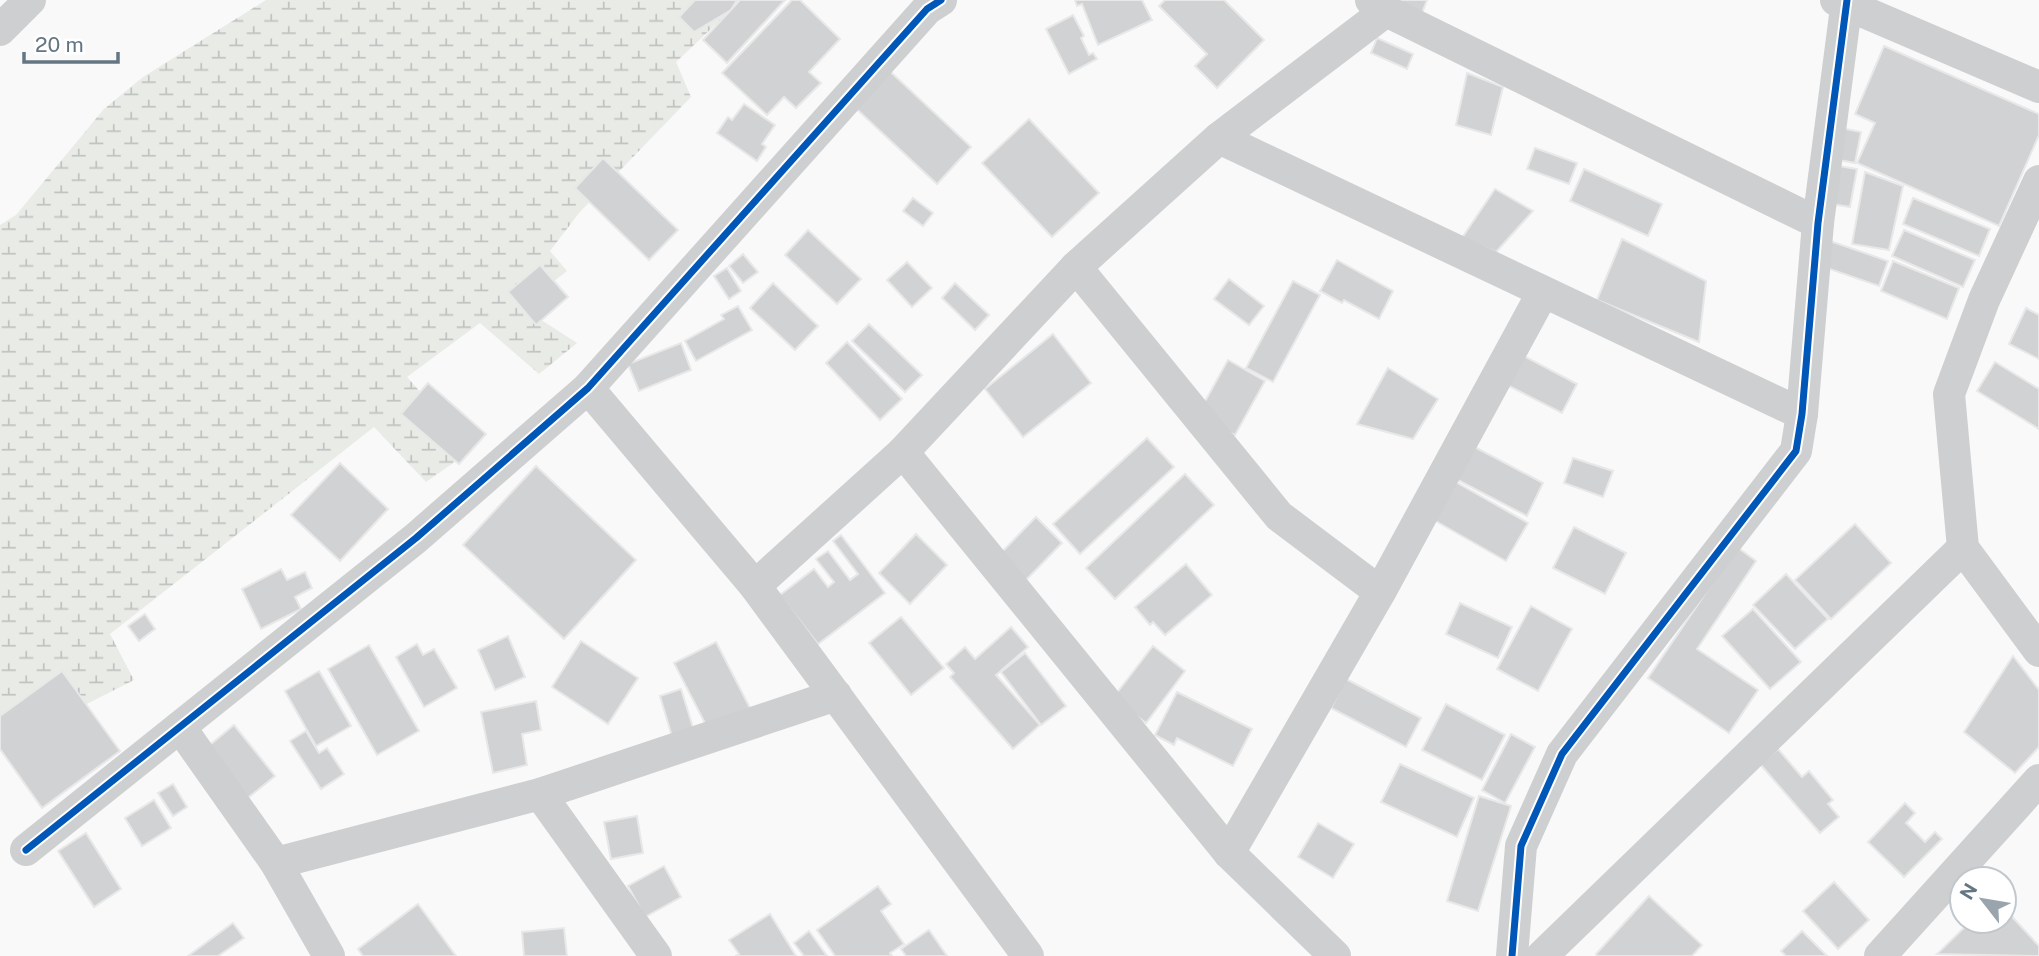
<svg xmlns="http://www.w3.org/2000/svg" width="2039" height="956" font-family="'Public Sans',sans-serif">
  <defs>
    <pattern id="wetland-marsh" width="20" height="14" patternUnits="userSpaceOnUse" patternTransform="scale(1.75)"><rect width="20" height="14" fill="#e8ebe6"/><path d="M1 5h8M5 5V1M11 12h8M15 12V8" fill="none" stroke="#c0c3c0"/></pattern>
  </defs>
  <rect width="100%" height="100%" fill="#f9f9f9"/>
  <!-- wetland -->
  <polygon fill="url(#wetland-marsh)" points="266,0 724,0 731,10 676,62 691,97 579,213 550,251 567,271 521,307 577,343 539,374 480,323 407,377 472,450 426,482 374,427 110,634 134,680 0,748 0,225 16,215 104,109 143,77"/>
  <!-- building -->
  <g fill="#d0d2d3" stroke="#e8e8e8" stroke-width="2">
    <polygon points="695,0 737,0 731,10 694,32 679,17"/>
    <polygon points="740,0 785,0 727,63 703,40"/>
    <polygon points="792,0 800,0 840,39 809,72 821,83 796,108 784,97 767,115 722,73"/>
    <polygon points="1075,0 1142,0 1152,20 1098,45 1082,4 1077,6"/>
    <polygon points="1165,0 1224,0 1264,40 1217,88 1195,66 1207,54 1159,6"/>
    <polygon points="1384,0 1427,0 1421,16"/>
    <polygon points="1073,15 1084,36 1081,38 1089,55 1093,53 1097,59 1069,74 1046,29"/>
    <polygon points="1377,38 1413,54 1407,69 1371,53"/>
    <polygon points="1884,46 2039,114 2039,135 1999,226 1857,163 1875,123 1855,114"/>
    <polygon points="881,63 971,147 937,184 847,100"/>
    <polygon points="1467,73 1503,87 1491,135 1456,125"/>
    <polygon points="744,104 775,125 762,144 766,147 757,161 717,133 728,117 732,120"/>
    <polygon points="1029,119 1099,193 1052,237 982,163"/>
    <polygon points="1841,128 1861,132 1855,163 1834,159"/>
    <polygon points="1535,148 1577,163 1569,184 1527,169"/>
    <polygon points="603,158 678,230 649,260 575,188"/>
    <polygon points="1833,165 1857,169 1850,207 1826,203"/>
    <polygon points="1584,169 1662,204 1648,236 1570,201"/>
    <polygon points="1865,172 1903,186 1889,250 1852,244"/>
    <polygon points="1495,189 1533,211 1496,252 1462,238"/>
    <polygon points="913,198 933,213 923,226 903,211"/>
    <polygon points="1913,198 1990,229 1979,256 1903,224"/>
    <polygon points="808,230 861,279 837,304 785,255"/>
    <polygon points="1904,230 1975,260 1963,287 1892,256"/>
    <polygon points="1622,239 1706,281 1699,342 1597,300"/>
    <polygon points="1830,241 1888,261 1879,286 1821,266"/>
    <polygon points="743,254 758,272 743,283 729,266"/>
    <polygon points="1337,260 1393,291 1379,319 1344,300 1342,303 1320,291"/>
    <polygon points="1893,261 1959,288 1947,319 1881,291"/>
    <polygon points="907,262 932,288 912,307 887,280"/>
    <polygon points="540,265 568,297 536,325 508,292"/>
    <polygon points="727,268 741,291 729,299 714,276"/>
    <polygon points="1229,279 1264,306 1249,325 1214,299"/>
    <polygon points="1293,281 1320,295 1273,382 1246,368"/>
    <polygon points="773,283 818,326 795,350 750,308"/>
    <polygon points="955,283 989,315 975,330 942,298"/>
    <polygon points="738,306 752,330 696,361 685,341 724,319 721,315"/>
    <polygon points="2026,308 2039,315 2039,359 2009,344"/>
    <polygon points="869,324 922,375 905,392 852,341"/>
    <polygon points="1053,334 1091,383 1023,437 985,389"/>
    <polygon points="847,342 902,399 880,420 826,363"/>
    <polygon points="681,343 691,370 639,391 628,364"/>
    <polygon points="1522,355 1577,384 1562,413 1507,385"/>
    <polygon points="1228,360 1265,381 1235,435 1201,416 1203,405"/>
    <polygon points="1995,362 2039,389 2039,429 1977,391"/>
    <polygon points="1388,368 1438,399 1413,439 1357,424"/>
    <polygon points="428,383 486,434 459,464 401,414"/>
    <polygon points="1147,438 1174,467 1080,554 1053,524"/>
    <polygon points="1469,444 1543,483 1527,516 1452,477"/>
    <polygon points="1573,458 1613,471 1603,497 1564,483"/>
    <polygon points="340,463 388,509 340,561 291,515"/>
    <polygon points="536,466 636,560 564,639 463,545"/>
    <polygon points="1185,474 1214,505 1115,599 1086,568"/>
    <polygon points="1454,481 1528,523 1506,561 1432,519"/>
    <polygon points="1036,517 1062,543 1023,583 997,557"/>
    <polygon points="1855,524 1891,563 1831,619 1795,580"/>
    <polygon points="1574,527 1626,553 1605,594 1553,568"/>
    <polygon points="916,534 947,565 910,604 879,573"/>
    <polygon points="841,535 885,593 818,644 780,595 814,569 828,587 834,582 816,559 828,551 850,580 858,574 833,541"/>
    <polygon points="1737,547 1756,561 1697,649 1758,690 1729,733 1648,678"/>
    <polygon points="1186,564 1212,595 1165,635 1153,622 1150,625 1135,607"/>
    <polygon points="281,569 287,580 305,572 312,588 295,597 301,609 261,629 242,589"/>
    <polygon points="1786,574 1828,619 1795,649 1753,605"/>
    <polygon points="1460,603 1512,627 1498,658 1446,634"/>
    <polygon points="1531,606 1572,629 1538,691 1497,669"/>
    <polygon points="1753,609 1801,662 1770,689 1722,636"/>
    <polygon points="145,614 155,629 139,641 128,626"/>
    <polygon points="901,617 944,668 911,695 869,643"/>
    <polygon points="1011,627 1028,647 996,675 1040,725 1013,749 950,677 954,673 946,664 965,647 975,659"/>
    <polygon points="508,636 525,677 495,690 478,650"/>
    <polygon points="581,641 638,678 608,724 552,687"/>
    <polygon points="716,642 750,708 708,729 674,663"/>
    <polygon points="417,644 423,655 434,649 457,688 424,707 396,657"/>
    <polygon points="369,645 419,731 377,755 328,669"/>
    <polygon points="1153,646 1185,671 1146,723 1113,698"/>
    <polygon points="1025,653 1066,706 1041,725 1001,672"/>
    <polygon points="2013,656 2039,690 2039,747 2015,773 1964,732"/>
    <polygon points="62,671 120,751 42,808 0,749 0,716"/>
    <polygon points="319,671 351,726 316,746 285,691"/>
    <polygon points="1346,679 1421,718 1406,747 1331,708"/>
    <polygon points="681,689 695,734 673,740 660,696"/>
    <polygon points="1177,692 1252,729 1233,766 1177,738 1174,745 1155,735"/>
    <polygon points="536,701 541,730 522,734 527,765 493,773 481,712"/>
    <polygon points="1446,704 1505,735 1482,780 1422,750"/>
    <polygon points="234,725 275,776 244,801 204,750"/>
    <polygon points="306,731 319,753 327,748 344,774 321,789 290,741"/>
    <polygon points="1511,734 1535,747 1505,803 1482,790"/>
    <polygon points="1778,749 1802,777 1809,771 1833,800 1828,804 1839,817 1820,833 1760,764"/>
    <polygon points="1400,764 1474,798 1457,837 1381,802"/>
    <polygon points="173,784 187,807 173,816 158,793"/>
    <polygon points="1479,796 1511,806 1478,911 1447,901"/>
    <polygon points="154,800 171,828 142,846 125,818"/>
    <polygon points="1905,803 1915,813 1906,823 1925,842 1935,832 1942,839 1904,877 1868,842"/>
    <polygon points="637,816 643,853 611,859 604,822"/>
    <polygon points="1318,823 1354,844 1333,878 1298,857"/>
    <polygon points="86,833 121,889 94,907 58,851"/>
    <polygon points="664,866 681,897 645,917 628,886"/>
    <polygon points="1834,882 1869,920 1838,949 1803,911"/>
    <polygon points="878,886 891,904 881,911 904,944 890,953 892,956 835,956 817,930"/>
    <polygon points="1649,896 1702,945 1692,956 1597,956 1596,954"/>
    <polygon points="418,904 456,956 363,956 358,949"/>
    <polygon points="2004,908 2039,946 2039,956 1937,954 1971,921 2004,921"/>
    <polygon points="770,914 796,956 736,956 739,954 729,940"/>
    <polygon points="233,923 244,938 218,956 188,956"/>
    <polygon points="564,928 567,956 524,956 522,932"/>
    <polygon points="929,930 947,956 906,956 901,949"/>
    <polygon points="809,931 827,956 804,956 794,943"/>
    <polygon points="1802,931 1827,956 1786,956 1781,951"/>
  </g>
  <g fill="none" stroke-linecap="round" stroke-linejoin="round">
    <!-- minor -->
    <g stroke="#cecfd0" stroke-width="32">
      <polyline points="1371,0 1386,11 1818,223"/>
      <polyline points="1836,0 2039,87"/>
      <polyline points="0,30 30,0"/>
      <polyline points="1219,138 1802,414"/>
      <polyline points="2039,181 1984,300 1949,394 1963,548 2039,651"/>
      <polyline points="1076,267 1279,516 1380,592"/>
      <polyline points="588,388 755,586 1028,956"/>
      <polyline points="903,452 1229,853 1335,956"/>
      <polyline points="755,586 903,452 1076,267 1219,138 1386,11"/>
      <polyline points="180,727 276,863 329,956"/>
      <polyline points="540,794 656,956"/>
      <polyline points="26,850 416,538 588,388 927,9 941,0"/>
      <polyline points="1229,853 1380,592 1543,292"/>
      <polyline points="276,863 540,794 836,695"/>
      <polyline points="1512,956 1521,846 1562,754 1796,451 1802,414 1818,223 1847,0"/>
      <polyline points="1542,956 1963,548"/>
      <polyline points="1880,956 2039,780"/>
    </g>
    <defs>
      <g id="cycleway">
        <polyline points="26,850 416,538 588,388 927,9 941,0"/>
        <polyline points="1512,956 1521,846 1562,754 1796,451 1802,414 1818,223 1847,0"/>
      </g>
    </defs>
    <!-- cycleway casing -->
    <use href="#cycleway" stroke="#fff" stroke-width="11"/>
    <!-- cycleway -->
    <use href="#cycleway" stroke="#0057b8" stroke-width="7"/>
  </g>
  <!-- north arrow -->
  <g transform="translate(1983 900) rotate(301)"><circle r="33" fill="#ffffff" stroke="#c1c8cd" stroke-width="2"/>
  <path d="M0-5L12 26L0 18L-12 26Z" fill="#99a4ac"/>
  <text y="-10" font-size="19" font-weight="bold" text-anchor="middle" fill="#657683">N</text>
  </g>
  <!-- scale -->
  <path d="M24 52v10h94v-10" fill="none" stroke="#657683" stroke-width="3.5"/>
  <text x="35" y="52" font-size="21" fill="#657683" stroke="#ffffff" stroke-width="5" paint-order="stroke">20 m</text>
</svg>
